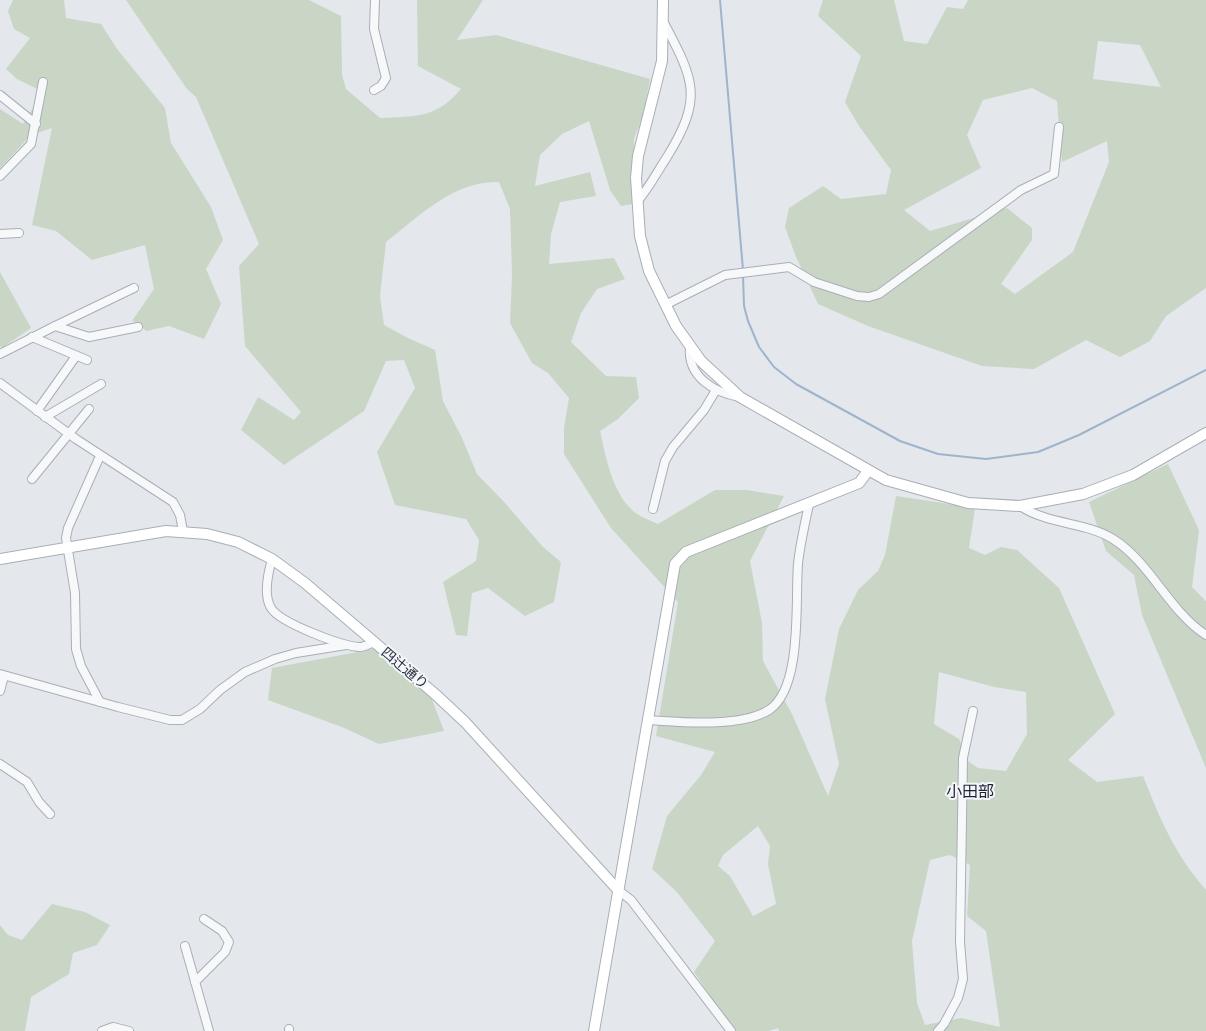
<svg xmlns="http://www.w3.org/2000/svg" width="1206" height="1031" font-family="'Public Sans','Noto Sans JP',sans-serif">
  <rect width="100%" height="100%" fill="#e4e7ec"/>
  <!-- green -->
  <g fill="#c9d6c5" fill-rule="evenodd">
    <polygon points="13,0 64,0 66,18 101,24 117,49 165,108 171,143 211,207 223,240 206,269 221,304 204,339 169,326 146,331 138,323 132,321 154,289 145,245 92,260 56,231 32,225 52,128 31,135 0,168 0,109 23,124 43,92 17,79 6,69 30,38 14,29 8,11"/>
    <path d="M 126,0 L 309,0 L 341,16 L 342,75 L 346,89 L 380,118 C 417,116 435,119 461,89 L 418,66 L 417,0 L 483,0 L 457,40 L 496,35 L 650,79 L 643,115 L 634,139 L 633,204 L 621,206 L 610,190 L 589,121 L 562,134 L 540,155 L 535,186 L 590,172 L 596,196 L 560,202 L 551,234 L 549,264 L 614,258 L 625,279 L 597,289 L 581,313 L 571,342 L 606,376 L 636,377 L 639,398 L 618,419 L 600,431 C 606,458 613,497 637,514 C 643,518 652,521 658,524 L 715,490 L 747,490 L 784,496 L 750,561 L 762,623 L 763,661 L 792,714 L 828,796 L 839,764 L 825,699 L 839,629 L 858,590 L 878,571 L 885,555 L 896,496 L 975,508 L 969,548 L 985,555 L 1001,547 L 1017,550 L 1059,588 L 1115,714 L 1068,760 L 1097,782 L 1143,776 C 1161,821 1174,853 1206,890 L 1206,1031 L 779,1031 L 778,1028 L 769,1031 L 734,1031 L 694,972 L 715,941 L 676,891 L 652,869 L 667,816 L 701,775 L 715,752 L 656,736 L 678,602 L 611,528 L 564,454 L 564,428 L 569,398 L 548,373 L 532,363 L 510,323 L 512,275 L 510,209 L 499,182 C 455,180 419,216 386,242 L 380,296 L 384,325 L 408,338 L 435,350 L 443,401 L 462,438 L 477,474 L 505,503 L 543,547 L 561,562 L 554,602 L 525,616 L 488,588 L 472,593 L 467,636 L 456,635 L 443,582 L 476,561 L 479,540 L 466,519 L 395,505 L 377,452 L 415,388 L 404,360 L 386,361 L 364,411 L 284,465 L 241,430 L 258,397 L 294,420 L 301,412 L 245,346 L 239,266 L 259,244 L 196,97 L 187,89 ZM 939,672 L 994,687 L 1026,692 L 1027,734 L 1006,771 L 978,768 L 968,761 L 959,739 L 934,724 ZM 758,826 L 770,846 L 768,864 L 776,904 L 753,916 L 730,876 L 718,866 L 723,855 ZM 950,855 L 970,865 L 967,916 L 986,931 L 1000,1027 L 961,1018 L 925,1025 L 917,1003 L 912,941 L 930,860 Z"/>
    <path d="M 823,0 L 894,0 L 904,41 L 927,44 L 947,7 L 963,9 L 968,0 L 1206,0 L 1206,288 L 1166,316 L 1150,341 L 1120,357 L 1086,340 L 1034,369 L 982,366 L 868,326 L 818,304 L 796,257 L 785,227 L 789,208 L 823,186 L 841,199 L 886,194 L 891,170 L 859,126 L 845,102 L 861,56 L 818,16 ZM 1098,41 L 1140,45 L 1161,87 L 1093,79 ZM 1032,88 L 1057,101 L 1062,162 L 1107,141 L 1109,162 L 1073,252 L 1015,294 L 1001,284 L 1032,240 L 1032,228 L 1007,208 L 930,231 L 904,210 L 981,168 L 967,135 L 983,100 Z"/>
    <polygon points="0,272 31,328 2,348 0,346"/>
    <polygon points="1168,464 1199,530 1192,587 1206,601 1206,768 1142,615 1134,575 1106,551 1089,502"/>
    <polygon points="379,648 428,689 444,731 379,744 342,727 268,700 272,668"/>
    <polygon points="52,904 85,912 110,925 97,945 73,953 69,974 31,997 25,1031 0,1031 0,925 8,935 22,940"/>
  </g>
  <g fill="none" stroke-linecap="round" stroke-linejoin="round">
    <!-- stream -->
    <g stroke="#9fb4cc" stroke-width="2">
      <polyline points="720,0 743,270"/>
      <polyline points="743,275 744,306 748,321 759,347 774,367 796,384 900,441 938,454 986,459 1038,452 1079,435 1206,370"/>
    </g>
    <defs>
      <g id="street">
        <polyline points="374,90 381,86 386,78 374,29 375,0"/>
        <polyline points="0,95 36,124"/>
        <polyline points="0,176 31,144 43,82"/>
        <path d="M 637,202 C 649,188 657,172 667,157 C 704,97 694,80 663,21"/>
        <polyline points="0,234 19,233"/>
        <polyline points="665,305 725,275 789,267 814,282 857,296 869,297 879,294 1021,190 1054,174 1059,127"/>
        <polyline points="55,326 134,288"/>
        <polyline points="32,337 87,360"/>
        <path d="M 690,347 C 687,377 715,393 740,397"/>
        <polyline points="0,354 55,326 89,337 138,327"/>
        <polyline points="0,383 76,439 173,502 180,515 183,531"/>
        <polyline points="37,411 76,356"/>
        <polyline points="45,417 101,384"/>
        <polyline points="100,456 68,528 66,538 75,593 76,649 81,666 100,702"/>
        <polyline points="32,479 89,409"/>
        <path d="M 1020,506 C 1049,525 1086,522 1113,539 C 1150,562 1169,611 1206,635"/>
        <polyline points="653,509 665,461 673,447 704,410 716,390"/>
        <path d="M 272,559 C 268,573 263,595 271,608 C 280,623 342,646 359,647 C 365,647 369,644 374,642"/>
        <polyline points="0,674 118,707 170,720 182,720 200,709 220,690 245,672 275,659 296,653 346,645"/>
        <polyline points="0,691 4,676"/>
        <path d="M 648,720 C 682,722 740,728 769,710 C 803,688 795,600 798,564 C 800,544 805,524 809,504"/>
        <polyline points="0,764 27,782 39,802 50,814"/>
        <polyline points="618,890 631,900 731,1031"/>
        <polyline points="185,946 209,1031"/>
        <polyline points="195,982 225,952 229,942 222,931 204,919"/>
        <polyline points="102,1031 113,1027 129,1031"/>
        <polyline points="289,1031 289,1029"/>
        <polyline points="938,1031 944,1024 958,998 963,979 960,942 963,758 973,711"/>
      </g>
      <g id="secondary">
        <polyline points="663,0 662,61 638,156 636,178 640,236 649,271 676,326 701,361 740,397 886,480 968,503 1020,506 1083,494 1133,475 1206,433"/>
        <polyline points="0,559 166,531 207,534 238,542 272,559 305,583 435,694 465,722 618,890"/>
        <polyline points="594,1031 675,564 686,552 859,483 868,471"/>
      </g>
    </defs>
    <!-- street casing -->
    <use href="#street" stroke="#a9aeb7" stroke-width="10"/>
    <!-- secondary casing -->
    <use href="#secondary" stroke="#a9aeb7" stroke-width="12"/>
    <!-- street -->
    <use href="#street" stroke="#f7f8fa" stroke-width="8"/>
    <!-- secondary -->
    <use href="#secondary" stroke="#fff" stroke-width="10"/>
  </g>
  <g text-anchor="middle" stroke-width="4" stroke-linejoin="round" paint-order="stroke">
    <!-- street labels -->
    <g font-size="14" fill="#2b3445" stroke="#f4f6f9">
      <text transform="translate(405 668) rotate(40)" y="5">四辻通り</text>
    </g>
    <!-- quarter labels -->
    <g font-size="16" fill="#1d2536" stroke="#f4f6f9">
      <text x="970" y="797">小田部</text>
    </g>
  </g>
</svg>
